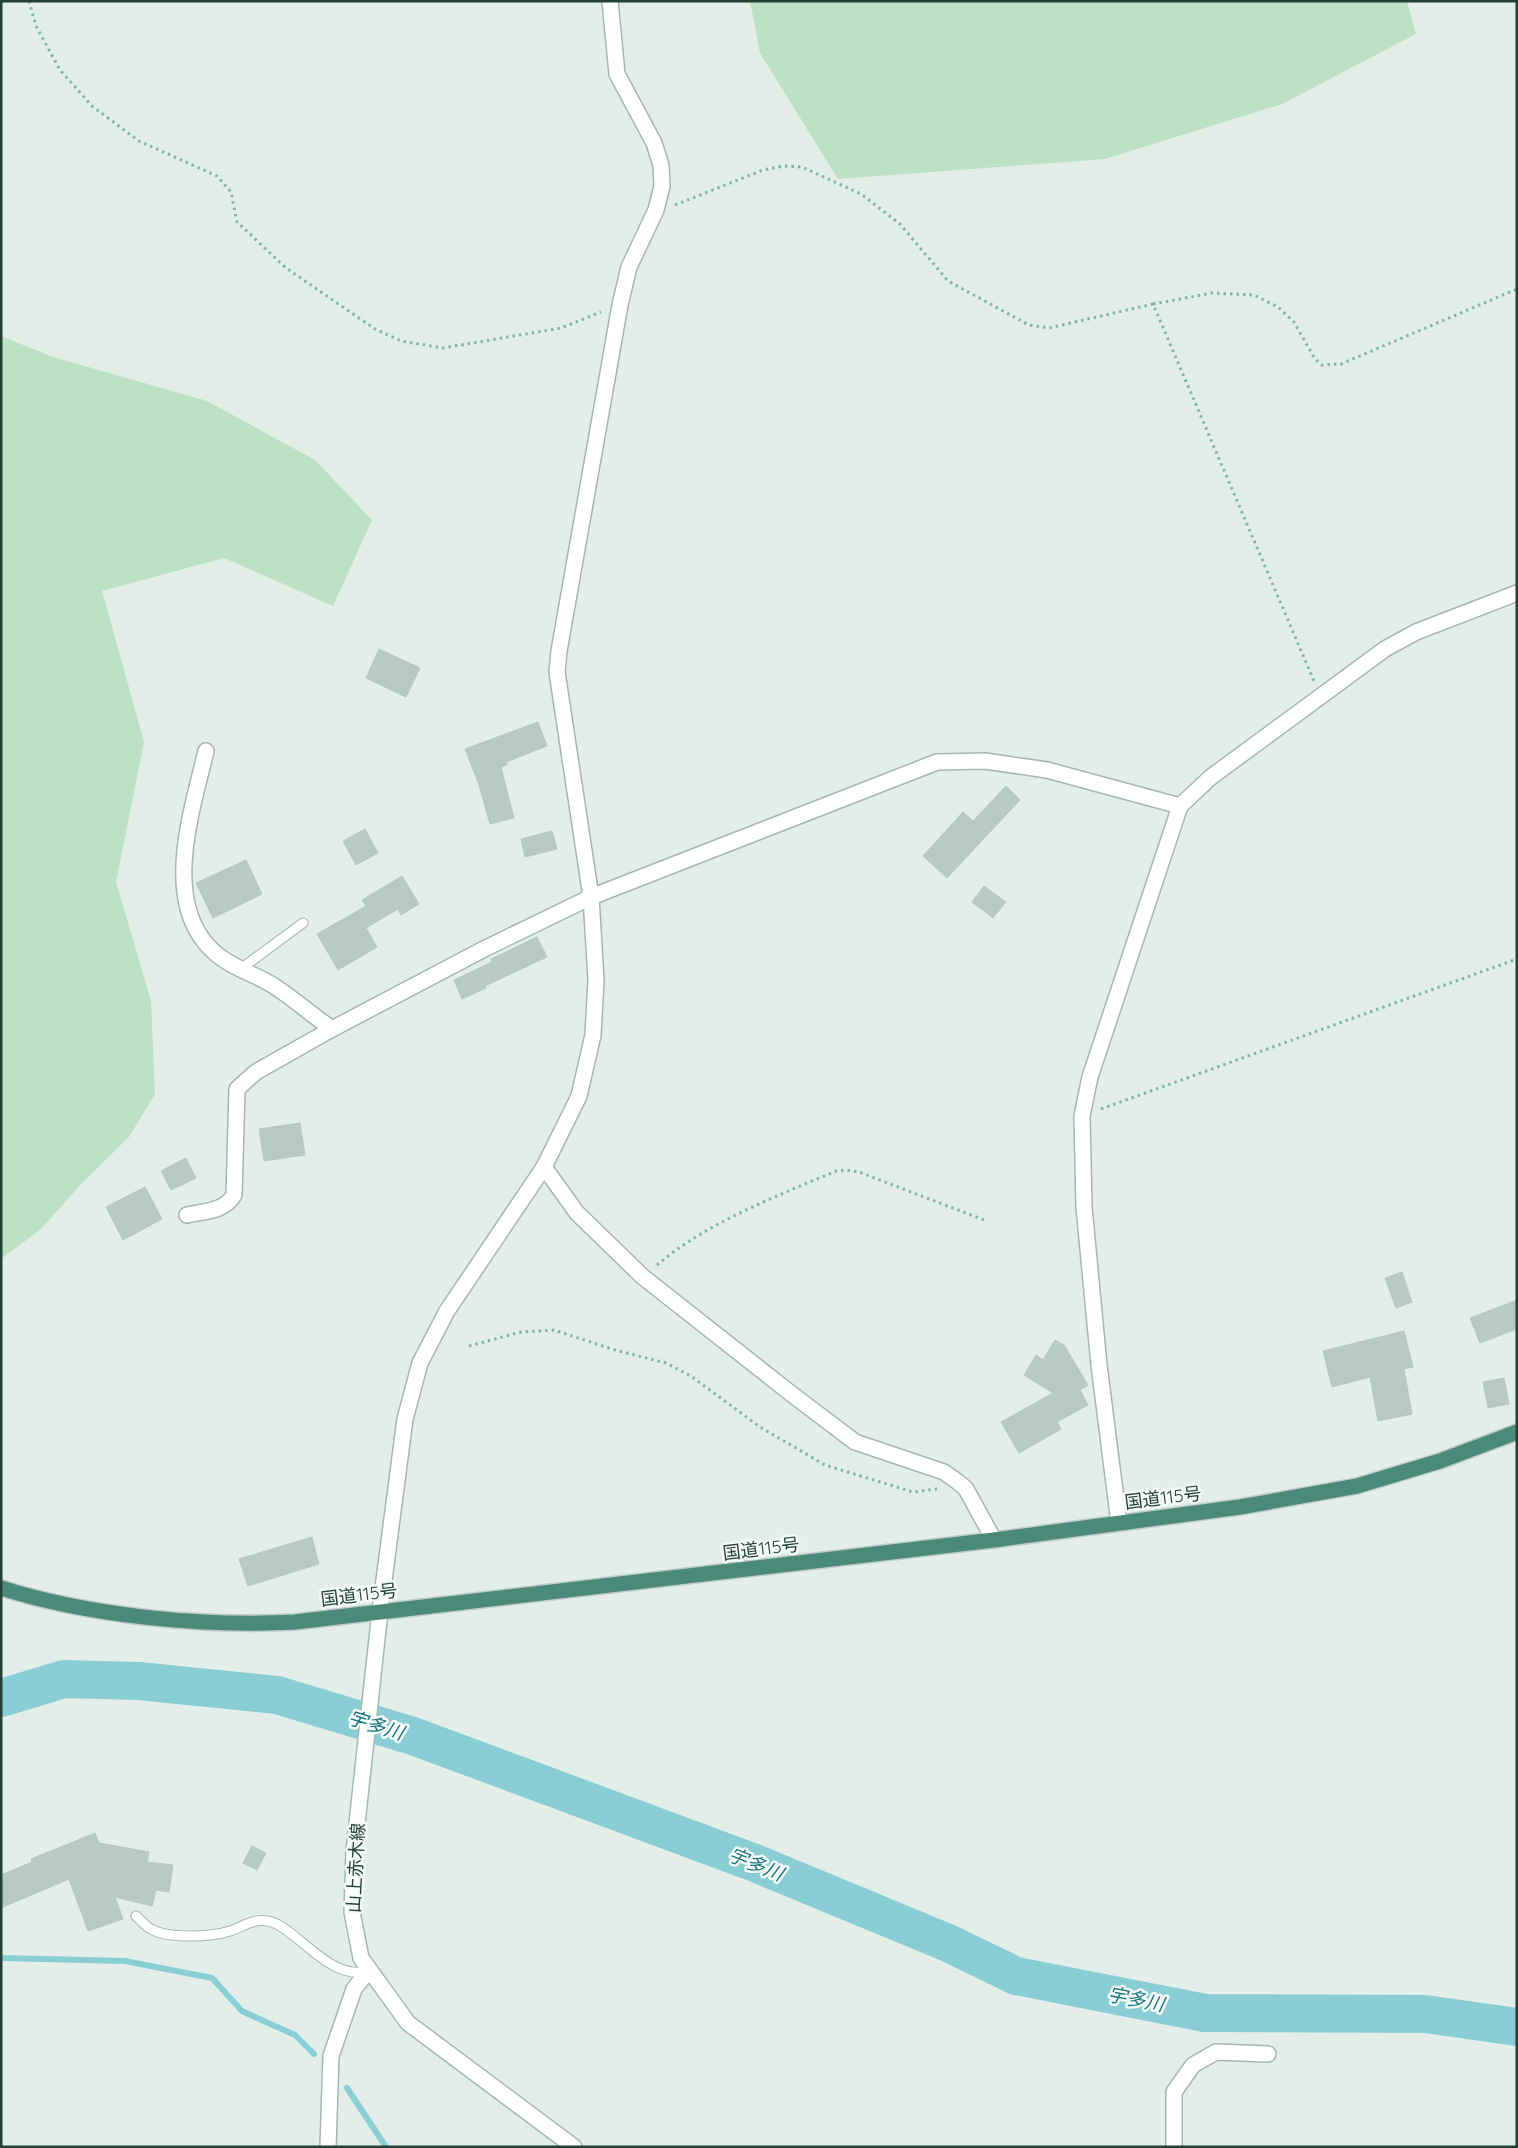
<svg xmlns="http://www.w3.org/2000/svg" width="1518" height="2148" font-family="Quicksand,'Noto Sans JP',sans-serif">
  <rect width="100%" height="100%" fill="#e3eee9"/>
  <!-- green -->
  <g fill="#bbe0c3">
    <polygon points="750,1 1407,1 1416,34 1282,104 1105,159 838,179 760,53"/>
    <polygon points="1,336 53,357 207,401 315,460 372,520 333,606 224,558 102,591 144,742 116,882 151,1001 155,1094 129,1137 82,1183 41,1229 1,1259"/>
  </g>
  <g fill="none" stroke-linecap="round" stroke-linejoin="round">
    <!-- stream -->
    <g stroke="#89cdd5" stroke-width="6">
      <polyline points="1,1958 125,1961 212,1978 242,2011 295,2035 314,2054"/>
      <polyline points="347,2088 386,2147"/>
    </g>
    <!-- river -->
    <polyline stroke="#89cdd5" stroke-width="38" points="1,1698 64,1679 139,1681 277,1695 413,1736 755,1863 948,1943 1016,1976 1205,2013 1425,2014 1517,2027"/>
  </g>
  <!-- building -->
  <g fill="#b8c9c1" stroke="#b5c8bf">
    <polygon points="379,649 420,668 406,697 366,678"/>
    <polygon points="538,722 547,746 506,762 507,765 501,767 514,818 490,824 479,785 465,749"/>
    <polygon points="1006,786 1020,800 947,878 923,856 963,812 973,821"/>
    <polygon points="365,829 378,853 356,865 343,841"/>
    <polygon points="552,831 557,849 525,857 521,839"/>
    <polygon points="246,860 262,894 213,918 196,883"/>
    <polygon points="402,876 419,904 401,915 398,909 366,928 377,947 338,970 317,934 366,906 362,900"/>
    <polygon points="984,886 1006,902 993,918 972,902"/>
    <polygon points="537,937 547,957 485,986 486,988 462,999 454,980 492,962 491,959"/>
    <polygon points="300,1123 305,1155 264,1161 259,1129"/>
    <polygon points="186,1158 196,1178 171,1190 161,1171"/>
    <polygon points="145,1187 162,1219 123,1240 106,1207"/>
    <polygon points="1402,1272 1412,1302 1396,1308 1385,1278"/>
    <polygon points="1517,1300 1517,1329 1480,1343 1470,1318"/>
    <polygon points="1404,1331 1413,1367 1404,1369 1412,1414 1378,1421 1370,1377 1332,1387 1323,1351"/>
    <polygon points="1055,1340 1064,1345 1088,1385 1080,1390 1088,1405 1057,1422 1061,1429 1019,1453 1001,1422 1053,1393 1024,1375 1036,1355 1043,1360"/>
    <polygon points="1504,1378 1509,1404 1488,1408 1483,1382"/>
    <polygon points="312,1537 319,1564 248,1586 239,1559"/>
    <polygon points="95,1833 99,1843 149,1852 147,1862 173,1865 169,1892 156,1890 152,1906 115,1897 123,1919 88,1931 69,1879 1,1908 1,1875 32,1862 31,1859"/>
    <polygon points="252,1846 266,1853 257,1870 243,1863"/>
  </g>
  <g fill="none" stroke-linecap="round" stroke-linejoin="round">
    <defs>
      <g id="service">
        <polyline points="242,968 303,923"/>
        <path d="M 136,1916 C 141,1920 145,1926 151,1929 C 168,1939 211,1937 230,1931 C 247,1925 258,1915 277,1924 C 306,1940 332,1980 369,1971"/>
      </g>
      <g id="minor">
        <polyline points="610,1 617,74 654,143 661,165 662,186 656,210 629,267 620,305 559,651 557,672 591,897 596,980 593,1035 579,1096 544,1167 577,1213 643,1277 789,1392 855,1442 944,1472 958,1482 966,1489 994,1540"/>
        <path d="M 206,751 C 192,811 160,904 214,952 C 230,967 255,974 274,986 C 294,999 312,1015 332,1029 L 484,949 L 591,897 L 937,762 L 985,761 L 1047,770 L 1180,806"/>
        <path d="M 187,1215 C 204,1211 224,1212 234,1195 L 237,1089 L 256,1072 L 332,1029"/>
        <polyline points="1119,1523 1099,1365 1084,1207 1082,1116 1090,1077 1180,806 1211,777 1385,649 1416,632 1517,593"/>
        <polyline points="328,2147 331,2056 354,1989 369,1970"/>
        <polyline points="1174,2147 1174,2092 1193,2065 1216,2052 1268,2054"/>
      </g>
      <polyline id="tertiary" points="380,1611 405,1419 420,1363 447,1311 544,1167"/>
      <polyline id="secondary" points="380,1611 354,1851 352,1912 361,1958 408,2023 574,2147"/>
      <path id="trunk" d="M 1,1588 C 89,1616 203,1627 295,1622 L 994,1540 L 1240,1507 L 1357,1486 L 1440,1461 L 1517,1432"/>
    </defs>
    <!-- service casing -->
    <use href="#service" stroke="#a5b6b0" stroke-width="11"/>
    <!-- minor casing -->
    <use href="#minor" stroke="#a5b6b0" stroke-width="18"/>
    <!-- tertiary casing -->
    <use href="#tertiary" stroke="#a5b6b0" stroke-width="18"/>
    <!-- secondary casing -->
    <use href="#secondary" stroke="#a1bab0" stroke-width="18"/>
    <!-- trunk casing -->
    <use href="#trunk" stroke="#c1cac7" stroke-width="18"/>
    <!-- path -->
    <g stroke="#82b3a1" stroke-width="3" stroke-dasharray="2.5 4" stroke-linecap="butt">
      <polyline points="29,1 36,26 60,70 92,106 139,141 217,176 231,192 237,222 286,268 375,329 401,341 443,348 561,328 601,312"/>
      <polyline points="675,205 763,170 784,166 802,167 861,194 900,224 948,281 1029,325 1049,328 1153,304 1314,681"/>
      <polyline points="1153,304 1212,293 1254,295 1278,307 1294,322 1315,359 1322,365 1341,364 1517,289"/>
      <polyline points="1101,1109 1517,959"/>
      <path d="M 657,1265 C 706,1223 777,1196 836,1171 L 846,1170 L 859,1172 L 984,1220"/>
      <polyline points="469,1346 521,1332 554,1330 615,1350 666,1363 691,1376 760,1427 825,1465 913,1492 937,1489"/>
    </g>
    <!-- service -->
    <use href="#service" stroke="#fff" stroke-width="9"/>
    <!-- minor -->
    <use href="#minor" stroke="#fff" stroke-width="15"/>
    <!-- tertiary -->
    <use href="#tertiary" stroke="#fff" stroke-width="15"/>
    <!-- secondary -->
    <use href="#secondary" stroke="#fff" stroke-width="15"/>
    <!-- trunk -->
    <use href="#trunk" stroke="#498a78" stroke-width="15"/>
  </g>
  <g text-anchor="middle" stroke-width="5" stroke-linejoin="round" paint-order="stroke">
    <!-- street labels -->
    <g font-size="18" fill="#224036" stroke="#f4faf7">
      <text transform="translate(1163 1498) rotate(-7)" y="6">国道115号</text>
      <text transform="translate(761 1549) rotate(-7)" y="6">国道115号</text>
      <text transform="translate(359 1595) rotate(-7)" y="6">国道115号</text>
      <text transform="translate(356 1868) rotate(-87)" y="6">山上赤木線</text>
    </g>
    <!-- water labels -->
    <g font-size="19" font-style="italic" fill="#19747f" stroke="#f4faf7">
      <text transform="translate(376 1725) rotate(17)" y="7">宇多川</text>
      <text transform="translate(756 1864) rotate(22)" y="7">宇多川</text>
      <text transform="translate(1136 1999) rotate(11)" y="7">宇多川</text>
    </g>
  </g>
  <!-- border -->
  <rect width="1518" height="2148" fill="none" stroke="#224036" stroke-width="5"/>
</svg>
